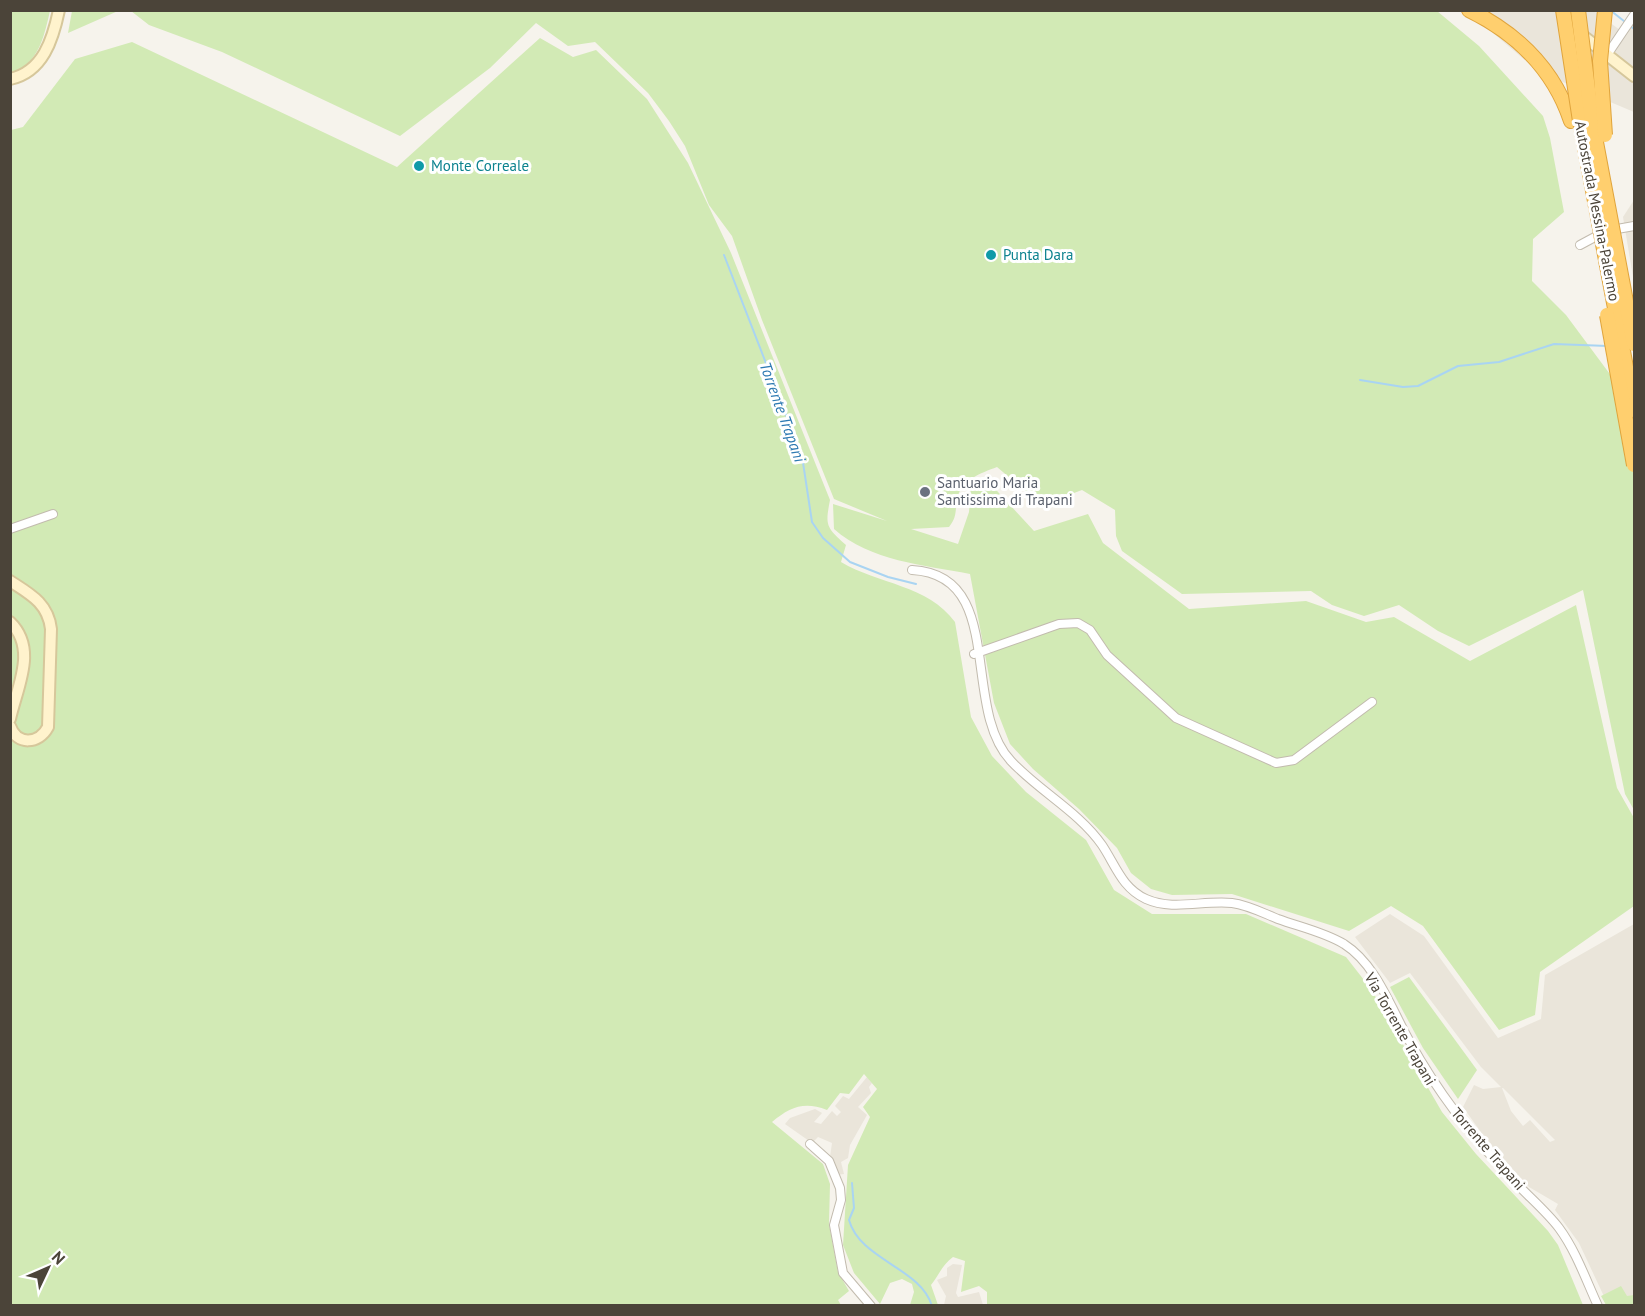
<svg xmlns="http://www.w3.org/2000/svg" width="1645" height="1316" font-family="'PT Sans',sans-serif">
  <rect width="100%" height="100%" fill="#f6f3ec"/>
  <!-- residential -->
  <g fill="#eae5da" fill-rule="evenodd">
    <polygon points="1467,11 1594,11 1620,30 1634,11 1634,112 1539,72"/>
    <polygon points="1634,200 1634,283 1623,217"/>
    <path d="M 1390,914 L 1424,936 L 1498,1038 L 1541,1019 L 1545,975 L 1634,924 L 1634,1305 L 1608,1305 L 1579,1243 L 1555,1210 L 1558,1204 L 1529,1187 L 1488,1142 L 1463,1107 L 1474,1085 L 1483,1089 L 1501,1087 L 1481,1067 L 1410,973 L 1390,983 L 1355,937 ZM 1502,1088 L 1503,1088 L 1555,1140 L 1550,1142 L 1530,1120 L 1523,1126 L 1511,1111 Z"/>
    <polygon points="867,1077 872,1083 869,1087 871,1093 858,1107 867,1115 850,1145 848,1158 841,1162 844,1174 837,1175 830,1157 832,1143 818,1137 812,1143 785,1124 790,1118 815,1109 822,1113 814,1122 821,1124 832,1111 837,1116 841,1112 835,1106 843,1096 849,1099"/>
    <polygon points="953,1264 962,1265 956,1293 958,1297 979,1292 983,1305 944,1305 946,1296 937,1280 947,1276 947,1268"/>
  </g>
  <!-- green -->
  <g fill="#d2eab5">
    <path d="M 11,11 L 50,11 C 44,36 39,64 11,73 Z"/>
    <polygon points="72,11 72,10 118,11 68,33"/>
    <path d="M 131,11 L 1437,11 L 1479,46 L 1543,116 L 1550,138 L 1564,212 L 1533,239 L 1532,281 L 1566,315 L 1615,381 L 1634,384 L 1634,810 L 1625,794 L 1583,590 L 1469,646 L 1438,631 L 1399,605 L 1364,616 L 1332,605 L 1311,591 L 1182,594 L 1122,551 L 1116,536 L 1115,510 L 1082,490 L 1042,505 L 997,467 C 981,473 960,480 957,500 C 955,512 957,517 949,527 L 911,529 L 958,544 L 969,512 L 971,487 L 987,480 L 1034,531 L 1088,514 L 1103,543 L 1189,609 L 1306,601 L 1366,622 L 1394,617 L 1470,661 L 1576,605 L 1617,788 L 1634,818 L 1634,906 L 1540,972 L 1535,1015 L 1499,1030 L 1423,926 L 1391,906 L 1349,931 L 1232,894 L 1172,895 L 1151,889 L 1131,873 L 1117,848 L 1079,809 L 1033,769 L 1010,744 L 994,703 L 970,574 C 924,565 870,561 834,529 L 833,504 L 887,521 L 834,499 L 762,320 L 732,236 L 709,205 L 685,146 L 669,121 L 648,93 L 595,42 L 568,46 L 536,23 L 490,68 L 400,136 L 222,52 L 149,25 Z"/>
    <path d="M 540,38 L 573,57 L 596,50 L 647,99 L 688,163 L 731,253 L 830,500 C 825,526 826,527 846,545 L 841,562 C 878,584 928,585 955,622 L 971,717 L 992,756 L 1026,792 L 1086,840 L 1114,890 L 1152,914 L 1246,914 L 1346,957 L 1371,989 L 1442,1112 L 1476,1154 L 1548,1231 L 1558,1245 L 1583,1305 L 987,1305 L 987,1292 L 979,1286 L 961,1292 L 965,1261 L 953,1257 C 942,1265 939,1275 931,1285 L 938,1305 L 910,1305 L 914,1292 L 912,1284 L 902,1279 L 890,1283 L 880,1304 L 854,1273 L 843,1245 L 848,1165 L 870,1117 L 863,1107 L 877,1089 L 864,1074 L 849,1094 L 840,1093 L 827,1110 C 804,1101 790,1107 772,1122 L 823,1164 L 830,1184 L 829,1224 L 838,1272 L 849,1291 L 838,1300 L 841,1305 L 11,1306 L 11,130 L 23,127 L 75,59 L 132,42 L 397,167 Z"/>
    <polygon points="1409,977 1477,1070 1458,1099 1423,1048 1390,987"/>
    <polygon points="1621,1286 1627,1296 1634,1295 1634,1305 1606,1305 1601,1296"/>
  </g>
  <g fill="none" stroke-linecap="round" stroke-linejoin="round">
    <!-- stream -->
    <g stroke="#a9d4f2" stroke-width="2">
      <polyline points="1610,10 1634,29"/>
      <polyline points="724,255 802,456 812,522 823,538 850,562 888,577 916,584"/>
      <polyline points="1360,380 1403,387 1418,386 1458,366 1499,362 1554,344 1608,346"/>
      <path d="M 852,1183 L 854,1208 L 849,1220 C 860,1260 921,1268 932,1306"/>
    </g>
    <defs>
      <g id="street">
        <polyline points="1607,55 1634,15"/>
        <polyline points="1580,245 1606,231 1634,226"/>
        <polyline points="10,529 53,514"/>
        <path d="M 912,570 C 1007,575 960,707 1011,761 C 1039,791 1079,812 1102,845 C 1116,866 1122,888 1146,899 C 1173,911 1203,900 1232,903 C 1248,905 1263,913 1278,919 C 1300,927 1324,932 1344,944 C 1377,965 1391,1009 1410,1042 C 1438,1093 1474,1139 1514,1181 C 1529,1197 1546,1211 1559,1228 C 1576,1251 1586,1280 1598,1306"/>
        <polyline points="974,654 1059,624 1078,623 1090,630 1107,655 1176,718 1276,763 1294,760 1372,702"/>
        <polyline points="810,1144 829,1161 840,1188 841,1200 834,1225 843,1273 871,1306"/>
      </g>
      <g id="secondary">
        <polyline points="1578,32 1634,76"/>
        <path d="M 10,79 C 43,72 53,39 59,10"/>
        <path d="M 10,581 C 30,594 48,603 51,629 L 48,727 C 39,744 17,746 10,726"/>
        <path d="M 10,622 C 38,649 17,687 10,719"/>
      </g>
      <path id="highway" d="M 1469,10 C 1518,34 1554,70 1571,121"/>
    </defs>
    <!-- street casing -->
    <use href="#street" stroke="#c2bbae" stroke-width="10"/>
    <!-- secondary casing -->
    <use href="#secondary" stroke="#d6c79b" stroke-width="14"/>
    <!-- highway casing -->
    <use href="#highway" stroke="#e0a43c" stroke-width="16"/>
    <!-- street -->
    <use href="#street" stroke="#fff" stroke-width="8"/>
    <!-- secondary -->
    <use href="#secondary" stroke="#fff3cd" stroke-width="10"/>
    <!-- highway -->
    <use href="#highway" stroke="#ffcf6e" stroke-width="14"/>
    <defs>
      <g id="highway-bridge">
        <polyline points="1563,10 1580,121 1634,410"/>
        <polyline points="1578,10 1592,121 1634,344"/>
        <polyline points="1605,10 1600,61 1605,135"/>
        <polyline points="1607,315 1634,465"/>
      </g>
    </defs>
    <!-- highway-bridge casing -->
    <use href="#highway-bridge" stroke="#e0a43c" stroke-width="16" stroke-linecap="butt"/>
    <!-- highway-bridge -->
    <use href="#highway-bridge" stroke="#ffcf6e" stroke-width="14"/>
  </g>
  <!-- markers -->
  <g fill="#0f9aa8" stroke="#fff" stroke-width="2">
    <circle cx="419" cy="166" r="6"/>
    <circle cx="991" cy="255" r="6"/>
  </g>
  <circle fill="#6b7280" stroke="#fff" stroke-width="2" cx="925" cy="492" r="6"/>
  <g text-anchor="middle" stroke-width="6" stroke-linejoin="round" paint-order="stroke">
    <!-- culture labels -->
    <g font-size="15" fill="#0d838f" stroke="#fff" text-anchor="start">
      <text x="431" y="171">Monte Correale</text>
      <text x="1003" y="260">Punta Dara</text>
    </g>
    <!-- street labels -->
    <g font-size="15" fill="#4b4439" stroke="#fff">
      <text transform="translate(1597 211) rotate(79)" y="5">Autostrada Messina-Palermo</text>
      <text transform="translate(1400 1029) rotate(60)" y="5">Via Torrente Trapani</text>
      <text transform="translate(1488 1149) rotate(49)" y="5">Torrente Trapani</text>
    </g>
    <!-- worship labels -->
    <g font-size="15" fill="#5b616d" stroke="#fff" text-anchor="start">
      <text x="937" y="488">Santuario Maria<tspan x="937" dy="17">Santissima di Trapani</tspan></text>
    </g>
    <!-- water labels -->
    <g font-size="16" font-style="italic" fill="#2e7ab2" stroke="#fff">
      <text transform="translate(783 412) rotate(70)" y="6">Torrente Trapani</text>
    </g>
  </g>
  <!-- border -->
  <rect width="1645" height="1316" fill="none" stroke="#4b4439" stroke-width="24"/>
  <!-- north arrow -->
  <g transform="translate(48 1268) rotate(46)" stroke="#ffffff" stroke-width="4.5" paint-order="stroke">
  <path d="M0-4.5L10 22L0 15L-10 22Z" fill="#4b4439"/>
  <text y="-9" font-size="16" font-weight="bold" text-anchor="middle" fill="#4b4439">N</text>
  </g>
</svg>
